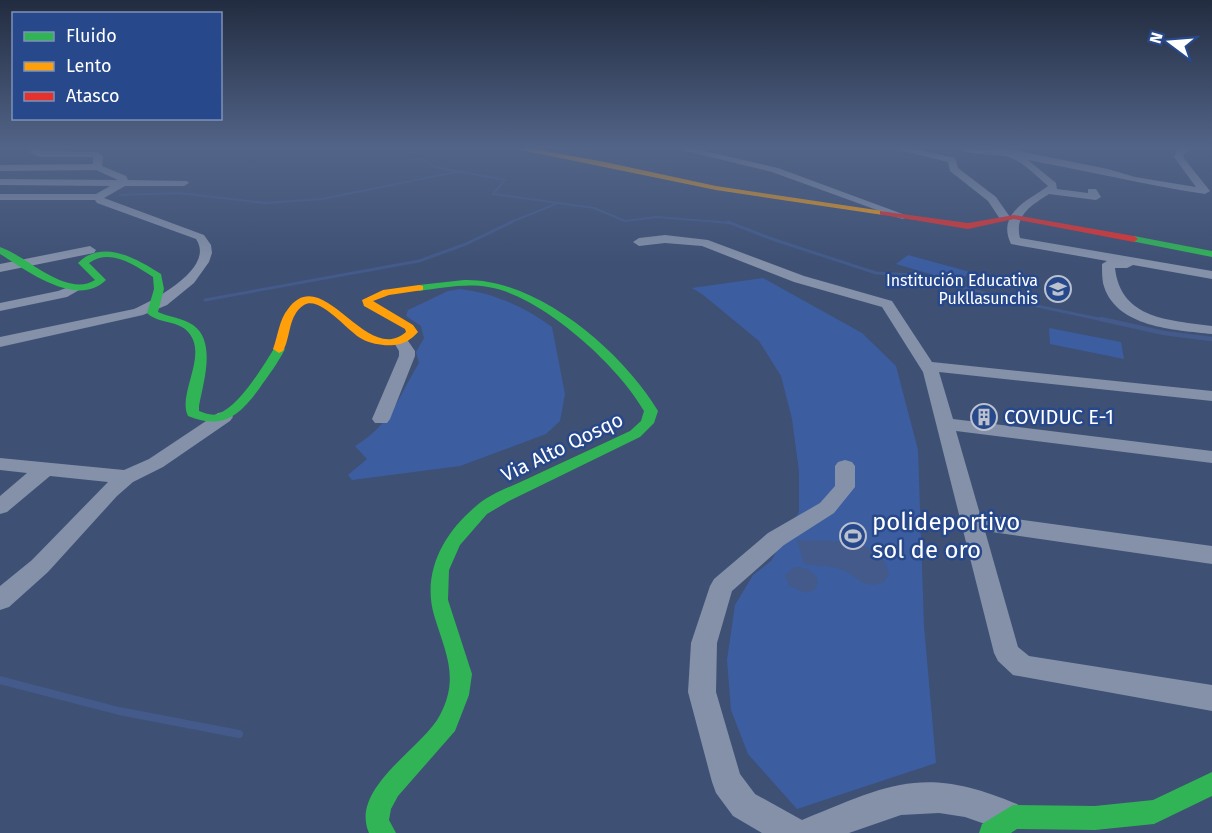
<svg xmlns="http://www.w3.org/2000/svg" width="1212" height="833" font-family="'Fira Sans',sans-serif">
  <rect width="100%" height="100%" fill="#3e5074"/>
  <!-- green -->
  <g fill="#3c5ea1">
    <polygon points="908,255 970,272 958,282 896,264"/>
    <polygon points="763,278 862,333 896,366 918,450 924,626 936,763 797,809 748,754 731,710 727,660 735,605 753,575 771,561 799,512 799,471 792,419 781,376 759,341 702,294 692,288"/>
    <path d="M 460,289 C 494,293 525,307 552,327 L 565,394 L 560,421 L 546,434 L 460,466 L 352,480 L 348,475 L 367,459 L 355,446 C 392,424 398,397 419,363 L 416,352 L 424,338 L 421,326 L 406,316 L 408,310 L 448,291 Z"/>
    <polygon points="1049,328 1121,342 1124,359 1050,344"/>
  </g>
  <!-- water -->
  <g fill="#435a8a">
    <path d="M 797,540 C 829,542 883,534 889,575 L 883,583 C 860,589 861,578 843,570 C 832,565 816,566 804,564 Z"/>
    <path d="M 795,567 C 805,567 816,571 818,582 L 815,590 L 806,593 L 789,586 L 785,575 Z"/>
  </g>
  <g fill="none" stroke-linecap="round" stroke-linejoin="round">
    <!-- stream-far3 -->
    <g stroke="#435a8a" stroke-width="2">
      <polyline points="334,147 364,153 403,151 404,160 422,159 435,167 505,180 493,194 594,208 625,221 657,217 731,223"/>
      <polyline points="120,195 179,193 265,203 322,199 456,172"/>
      <polyline points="508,223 556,204"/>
    </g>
    <!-- stream-far2 -->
    <g stroke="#435a8a" stroke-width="3">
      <polyline points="728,222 775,240 876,273 915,275 1014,301 1108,321"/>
      <polyline points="205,300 419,261 466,244 512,222"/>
    </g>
    <!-- stream-far1 -->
    <polyline stroke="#435a8a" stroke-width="4.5" points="1101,319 1164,333 1212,339"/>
    <!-- stream -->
    <polyline stroke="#435a8a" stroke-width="8" points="0,680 119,711 239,734"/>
    <!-- street -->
    <g fill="#8591a9" fill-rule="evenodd">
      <path d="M 32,147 L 41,147 L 39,150 L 41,151 L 98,152 L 103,156 L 102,166 L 126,176 L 128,180 L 187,181 L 189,183 L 184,186 L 125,186 L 104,198 L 204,235 L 211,245 L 212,253 L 209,262 L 194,283 L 167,305 L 143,315 L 0,347 L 0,337 L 134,309 C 154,300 216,268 196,239 L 97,203 L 95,200 L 0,200 L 0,194 L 96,194 L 110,186 L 0,185 L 0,179 L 118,180 L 96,170 L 0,171 L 0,165 L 93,164 L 93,157 L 40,157 L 30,153 Z"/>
      <polygon points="670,147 687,147 778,168 908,216 903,219 899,218 772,172"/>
      <polygon points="887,147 905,147 955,158 958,168 996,197 1010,217 1008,219 1000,219 988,201 950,171 948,162"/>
      <path d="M 953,147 L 989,150 L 985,147 L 998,147 L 1108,169 L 1135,177 L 1196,187 L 1174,157 L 1178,149 L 1196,147 L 1185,153 L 1183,157 L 1210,191 L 1205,194 C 1146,185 1088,171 1028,160 L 1056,183 L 1057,189 L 1088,193 L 1088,189 L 1096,189 L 1101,197 L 1096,200 L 1049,194 C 1032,205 1014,215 1020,238 L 1212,271 L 1212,279 L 1133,265 L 1127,268 L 1115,268 C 1121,320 1170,320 1212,326 L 1212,334 C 1176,330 1114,328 1103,283 C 1102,277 1102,270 1102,264 L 1107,261 L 1011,244 C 996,213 1029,200 1048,186 C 1035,175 1022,160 1005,156 C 987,153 969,156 953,147 Z"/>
      <polygon points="665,235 708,240 804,276 892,301 932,362 1212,391 1212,401 939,372 953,419 1212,451 1212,463 956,431 980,514 1212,546 1212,564 985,531 1018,647 1029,656 1212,685 1212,711 1013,675 998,661 994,653 923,372 882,307 794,282 702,246 665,243 639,246 633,242 639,238"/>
      <polygon points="90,246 96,250 94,253 0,272 0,264"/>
      <polygon points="74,285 81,289 67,297 0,311 0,303 58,291"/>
      <polygon points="401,336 406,338 415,351 415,356 390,419 387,423 375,423 372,419 399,356 399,351 393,341"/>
      <polygon points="224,412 230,413 233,417 230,421 163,467 133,482 117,496 48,572 9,607 0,610 0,586 32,560 108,482 50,476 7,512 0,514 0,496 27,473 0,470 0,458 124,470 149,459 218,413"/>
      <path d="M 845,460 L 852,462 L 855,466 L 855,487 L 834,513 L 784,545 L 732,591 L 717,643 L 716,692 L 740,774 L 755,794 L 802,820 C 892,783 925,765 1019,805 L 1024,816 L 1019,827 L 1008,832 L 965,817 L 939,813 L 901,815 L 849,833 L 762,833 L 733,816 L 716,793 L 712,782 L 688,692 L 691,643 L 710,586 L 714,579 L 768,533 L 820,503 L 835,486 L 835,466 L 838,462 Z"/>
    </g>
    <!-- fast -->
    <g fill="#30b455" fill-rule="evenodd">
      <polygon points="1134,236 1212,251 1212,257 1131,241 1130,239"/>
      <path d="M 0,247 C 27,256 66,298 95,280 L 78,263 C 103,238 137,259 161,274 L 164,289 L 158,312 C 169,317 183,318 193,325 C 217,342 203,383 199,406 L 199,411 C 205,413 211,416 218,414 C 240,406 263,366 275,347 L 279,345 L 285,349 C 278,363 268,376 259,389 C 239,416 223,430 188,416 C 177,394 208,356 189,333 C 179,320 158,324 147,313 L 154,289 L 153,277 C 134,265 111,248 89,263 L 106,280 C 77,309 26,270 0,254 Z"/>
      <path d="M 464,280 C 537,278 622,351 658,411 L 654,423 L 640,437 L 509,501 L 487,514 L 460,545 L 449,570 L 448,600 L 472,674 L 469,695 L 455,731 L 398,796 L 391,809 L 389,820 L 396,833 L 369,833 C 349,788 423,748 440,715 C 460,677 445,652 434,615 C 422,573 443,534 475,507 C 489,494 510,487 527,479 C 561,463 596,447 630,431 L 641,421 L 644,411 C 619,366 541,295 488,287 C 466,283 441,288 419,291 L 414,288 L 419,285 Z"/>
      <polygon points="1212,772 1212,796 1154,824 1095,830 1017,829 1011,833 979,833 982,824 1013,805 1095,806 1153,800"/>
    </g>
    <!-- slow -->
    <g fill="#ff9f0a" fill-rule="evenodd">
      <polygon points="507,147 523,147 605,162 716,186 883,211 887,213 883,215 716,190"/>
      <path d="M 419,285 L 423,286 L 423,290 L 389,295 L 373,301 L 413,325 L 418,332 C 411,340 404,344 394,345 C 384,346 371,344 362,339 C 348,332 320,295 304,305 C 288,315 291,337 283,351 L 279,353 L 273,349 C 278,336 279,320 288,309 C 323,261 366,367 406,332 L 405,329 L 364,306 L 362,300 L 383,290 Z"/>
    </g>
    <!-- jam -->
    <polygon fill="#e5322d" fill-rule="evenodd" points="880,211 968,223 1014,215 1134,236 1138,239 1134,242 1014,219 968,229 883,215 880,215"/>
  </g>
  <!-- sky -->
  <linearGradient id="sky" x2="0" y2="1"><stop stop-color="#222c40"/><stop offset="0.56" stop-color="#526488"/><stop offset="1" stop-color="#526488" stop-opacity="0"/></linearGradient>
  <rect width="1212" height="264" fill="url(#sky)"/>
  <!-- icons -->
  <defs>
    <symbol id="school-ring" viewBox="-11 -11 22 22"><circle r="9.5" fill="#27488b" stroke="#bbc2ce" stroke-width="1.5"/><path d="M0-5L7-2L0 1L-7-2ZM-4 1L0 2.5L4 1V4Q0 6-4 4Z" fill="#bbc2ce"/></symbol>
    <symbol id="building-ring" viewBox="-11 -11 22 22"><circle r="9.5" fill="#27488b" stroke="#bbc2ce" stroke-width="1.5"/><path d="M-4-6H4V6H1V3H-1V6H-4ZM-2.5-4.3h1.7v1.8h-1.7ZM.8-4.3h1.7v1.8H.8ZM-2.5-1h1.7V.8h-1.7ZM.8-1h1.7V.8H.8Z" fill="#bbc2ce"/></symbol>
    <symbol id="stadium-ring" viewBox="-11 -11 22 22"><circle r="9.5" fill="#27488b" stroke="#bbc2ce" stroke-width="1.5"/><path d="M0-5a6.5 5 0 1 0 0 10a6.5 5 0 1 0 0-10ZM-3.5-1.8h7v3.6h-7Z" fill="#bbc2ce"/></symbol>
  </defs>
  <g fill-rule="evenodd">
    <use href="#school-ring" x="1043" y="274" width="30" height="30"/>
    <use href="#building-ring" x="969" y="402" width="30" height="30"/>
    <use href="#stadium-ring" x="838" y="521" width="30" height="30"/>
  </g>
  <g text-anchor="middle" stroke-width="5" stroke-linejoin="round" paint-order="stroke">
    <!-- far-poi labels -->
    <g font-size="16" fill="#fff" stroke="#27488b" text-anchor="end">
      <text x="1038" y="286">Institución Educativa<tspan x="1038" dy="18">Pukllasunchis</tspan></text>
    </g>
    <!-- poi labels -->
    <g font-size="20" fill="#fff" stroke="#27488b" text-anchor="start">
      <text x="1004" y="424">COVIDUC E-1</text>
    </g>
    <!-- street labels -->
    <g font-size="20" fill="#fff" stroke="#27488b">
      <text transform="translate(562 447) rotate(-26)" y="7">Via Alto Qosqo</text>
    </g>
    <!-- near-poi labels -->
    <g font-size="24" fill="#fff" stroke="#27488b" text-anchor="start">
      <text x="872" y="530">polideportivo<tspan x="872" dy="28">sol de oro</tspan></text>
    </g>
  </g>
  <!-- legend -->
  <rect x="12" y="12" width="210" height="108" fill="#27488b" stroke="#7d91b9" stroke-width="1.5"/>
  <rect x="24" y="32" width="30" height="9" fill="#30b455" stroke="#7d91b9" stroke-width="1.5"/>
  <text x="66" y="42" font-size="18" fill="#ffffff">Fluido</text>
  <rect x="24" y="62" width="30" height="9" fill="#ff9f0a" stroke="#7d91b9" stroke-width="1.5"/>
  <text x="66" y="72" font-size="18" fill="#ffffff">Lento</text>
  <rect x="24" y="92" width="30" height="9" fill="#e5322d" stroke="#7d91b9" stroke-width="1.5"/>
  <text x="66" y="102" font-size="18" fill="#ffffff">Atasco</text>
  <!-- north arrow -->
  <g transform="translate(1170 42) rotate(286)" stroke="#27488b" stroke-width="4.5" paint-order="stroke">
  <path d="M0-4.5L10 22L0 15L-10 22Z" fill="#ffffff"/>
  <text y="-9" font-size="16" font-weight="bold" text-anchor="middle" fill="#ffffff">N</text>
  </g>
</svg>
